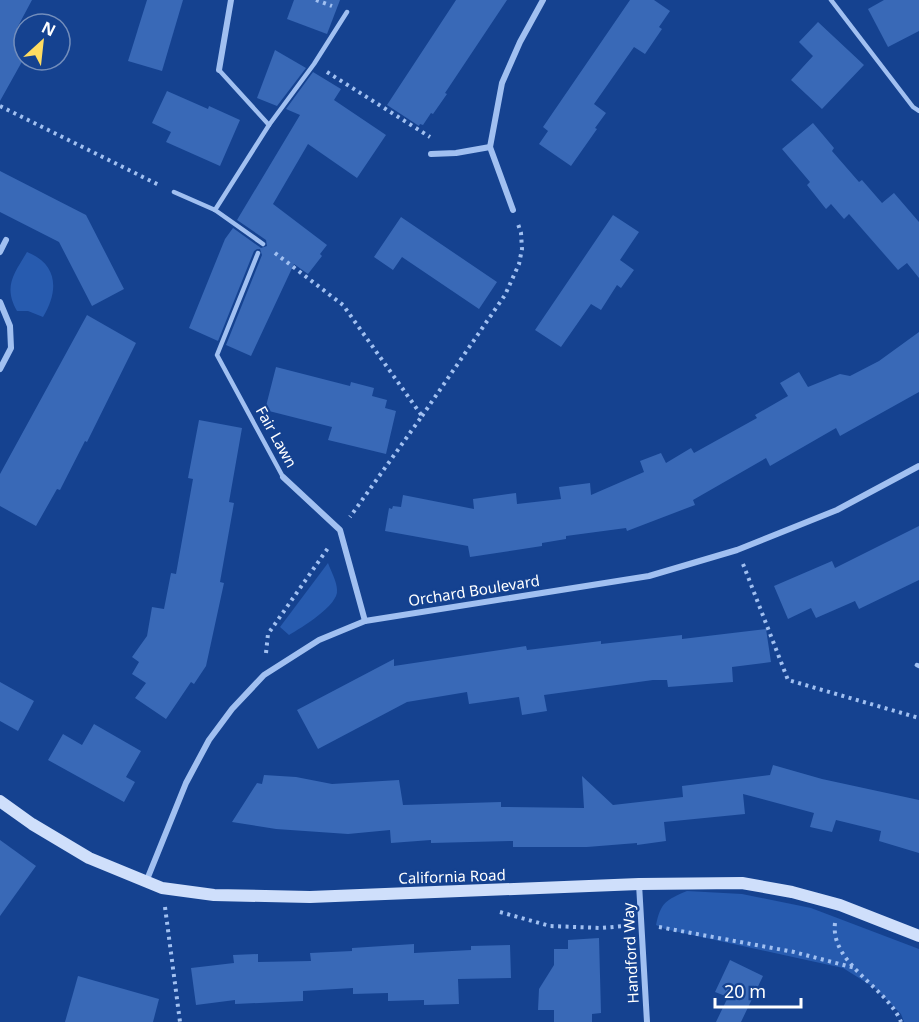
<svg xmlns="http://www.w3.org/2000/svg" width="919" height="1022" font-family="'Noto Sans',sans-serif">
  <rect width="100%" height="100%" fill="#154290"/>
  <!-- green -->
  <g fill="#275baf">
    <path d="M 27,252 C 58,264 59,291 43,317 L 28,311 L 17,311 C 3,286 14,274 27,252 Z"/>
    <path d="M 328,563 C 331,571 337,582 337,590 C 339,605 301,628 289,635 L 280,627 Z"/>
    <path d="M 687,891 L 742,894 L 811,908 L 919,949 L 919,1022 L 904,1022 L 901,1014 L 875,988 L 843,968 L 665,929 L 656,925 C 661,902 666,900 687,891 Z"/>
  </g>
  <!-- building -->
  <g fill="#3969b7">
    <polygon points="0,0 32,0 17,28 24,32 24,58 0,101"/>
    <polygon points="147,0 183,0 162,71 128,61"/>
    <polygon points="294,0 340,0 327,34 287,19"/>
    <polygon points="456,0 507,0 445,93 447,94 433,114 431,113 423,125 420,124 419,126 387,105"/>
    <polygon points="630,0 654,0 670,11 659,27 662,29 645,54 634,47 594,104 606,113 595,128 597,129 571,166 539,144 548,131 543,127"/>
    <polygon points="884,0 919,0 919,31 888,47 868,9"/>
    <polygon points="818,22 864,65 822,109 791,80 813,56 799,42"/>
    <polygon points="275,50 306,68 277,106 257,98"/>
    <polygon points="313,72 341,89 334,100 386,135 357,178 308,144 273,204 327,245 320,254 322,256 308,274 294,264 251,356 226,345 262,255 260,249 257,249 254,251 218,341 189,328 225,239 233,228 261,248 267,246 266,240 237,220 300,115 286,109"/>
    <polygon points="167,91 208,109 209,106 240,120 220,166 166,142 171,132 152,123"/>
    <polygon points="813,123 834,148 832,151 859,182 862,180 882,203 894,193 919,222 919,278 907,263 898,270 849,214 844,219 831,204 826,209 807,185 810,182 782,149"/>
    <polygon points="0,171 86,215 124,289 92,306 59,242 0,212"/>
    <polygon points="613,215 639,232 620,260 634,270 621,288 617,285 601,310 591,304 561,347 535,330"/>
    <polygon points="401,217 497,282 479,309 402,257 393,270 374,257"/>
    <polygon points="87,315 136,343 87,442 85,441 60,490 57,489 36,526 0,506 0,474"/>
    <polygon points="919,332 919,392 840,436 836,428 770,466 766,458 693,500 695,505 627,531 626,528 566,536 566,539 542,543 542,546 470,557 468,546 385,531 389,508 392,509 393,506 401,507 403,495 474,509 473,499 516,493 517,504 561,499 559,487 590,483 591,495 644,472 640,461 661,453 666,463 691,448 694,453 757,418 755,415 788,396 780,383 799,372 808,387 840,374 850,376 879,361"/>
    <polygon points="276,367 350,386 351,382 374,388 372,396 387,400 385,408 396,411 386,454 328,440 332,427 265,410"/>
    <polygon points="199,420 242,428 229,502 234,503 220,582 224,583 206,666 194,684 191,682 166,719 135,698 146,683 132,674 139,662 132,657 147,636 152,607 164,609 171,573 176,574 193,479 188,478"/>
    <polygon points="919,526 919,580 859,609 855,601 816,618 811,608 788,619 774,586 832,561 835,568"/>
    <polygon points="766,629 771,662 732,667 733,682 668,687 667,680 653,680 544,695 547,711 522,715 519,697 469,704 467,692 407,702 318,749 297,710 394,659 394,666 526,646 527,650 601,641 601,644 682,635 682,639"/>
    <polygon points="0,682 34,701 18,731 0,721"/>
    <polygon points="94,724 141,751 126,777 135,782 124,802 48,760 63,734 82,745"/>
    <polygon points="773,765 822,779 919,800 919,853 879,841 881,831 836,820 832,832 810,827 814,813 743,794 745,814 664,822 666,841 637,845 637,843 587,847 513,847 513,841 431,843 431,840 391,843 390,830 348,834 276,829 232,822 257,783 262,784 264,775 296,777 332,784 399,780 403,805 501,802 501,807 584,808 582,776 613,805 683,797 682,786 770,775"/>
    <polygon points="0,840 36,866 0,916"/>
    <polygon points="599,938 601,1013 592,1014 592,1022 554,1022 554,1010 538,1010 539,989 554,965 554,949 568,949 568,940"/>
    <polygon points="414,944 414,953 471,950 471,946 510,945 511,978 458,979 459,1004 424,1005 424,1000 388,1001 388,993 353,994 353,988 303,991 303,1001 235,1004 235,1000 196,1005 191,968 234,963 233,955 258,954 258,962 311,961 310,953 352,951 352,948"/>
    <polygon points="730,960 763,976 741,1022 716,1022 728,997 715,992"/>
    <polygon points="78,976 159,999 153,1022 65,1022"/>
  </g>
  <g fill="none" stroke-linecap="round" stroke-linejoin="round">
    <!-- path -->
    <g stroke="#a1c0f1" stroke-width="4" stroke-dasharray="3 4.5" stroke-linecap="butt">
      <polyline points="316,0 332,6"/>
      <polyline points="327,72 430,137"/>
      <polyline points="0,106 161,186"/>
      <polyline points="275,253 343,305 422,416 350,517"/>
      <polyline points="422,416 505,295 519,264 522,249 521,233 518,224"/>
      <polyline points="743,564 788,680 919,718"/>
      <polyline points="266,653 268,634 328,548"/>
      <polyline points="165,907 180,1022"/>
      <polyline points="500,912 550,926 601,928 625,926"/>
      <path d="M 835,923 C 830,964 887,987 901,1022"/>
      <polyline points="659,927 794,952 855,968"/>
    </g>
    <!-- lane -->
    <g stroke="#a1c0f1" stroke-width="4.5">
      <polyline points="831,0 913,107 919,111"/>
      <polyline points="219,70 269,125"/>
      <polyline points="174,192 215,210 263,244"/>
      <polyline points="215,210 269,125 314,64 347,12"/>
      <polyline points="258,253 217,355 283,477"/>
      <polyline points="917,665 919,666"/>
    </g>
    <!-- street -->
    <g stroke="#a1c0f1" stroke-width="6">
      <polyline points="219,70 231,0"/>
      <polyline points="490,147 502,83 520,42 543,0"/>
      <polyline points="431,154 456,153 490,147 513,210"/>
      <polyline points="0,252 6,240"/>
      <polyline points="0,302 10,326 11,348 0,369"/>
      <polyline points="283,477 340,530 365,621"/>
      <polyline points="146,882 186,783 209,740 232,709 264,675 319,640 365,621 649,576 737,550 837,510 919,466"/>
      <polyline points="639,884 647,1022"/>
    </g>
    <!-- secondary -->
    <polyline stroke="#cfdffb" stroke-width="12" points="0,801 32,824 89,858 162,888 214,895 310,897 639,884 742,883 792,892 840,905 919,936"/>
  </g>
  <g text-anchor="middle" stroke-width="4.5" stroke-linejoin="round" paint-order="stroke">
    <!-- street labels -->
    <g font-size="15" fill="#fff" stroke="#154290">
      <text transform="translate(276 437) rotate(61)" y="5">Fair Lawn</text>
      <text transform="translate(474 591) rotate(-9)" y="5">Orchard Boulevard</text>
      <text transform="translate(452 877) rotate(-2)" y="5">California Road</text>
      <text transform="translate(631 953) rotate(-93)" y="5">Handford Way</text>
    </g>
  </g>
  <!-- north arrow -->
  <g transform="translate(42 42) rotate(27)"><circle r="28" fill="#154290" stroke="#738ebc" stroke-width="1.5"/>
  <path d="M0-4.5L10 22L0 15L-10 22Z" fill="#ffdc61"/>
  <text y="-9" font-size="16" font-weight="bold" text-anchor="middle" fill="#ffffff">N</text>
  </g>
  <!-- scale -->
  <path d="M715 998v9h86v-9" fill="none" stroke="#ffffff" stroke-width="3"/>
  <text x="724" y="998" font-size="18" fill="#ffffff" stroke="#154290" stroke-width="4.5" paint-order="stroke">20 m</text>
</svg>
